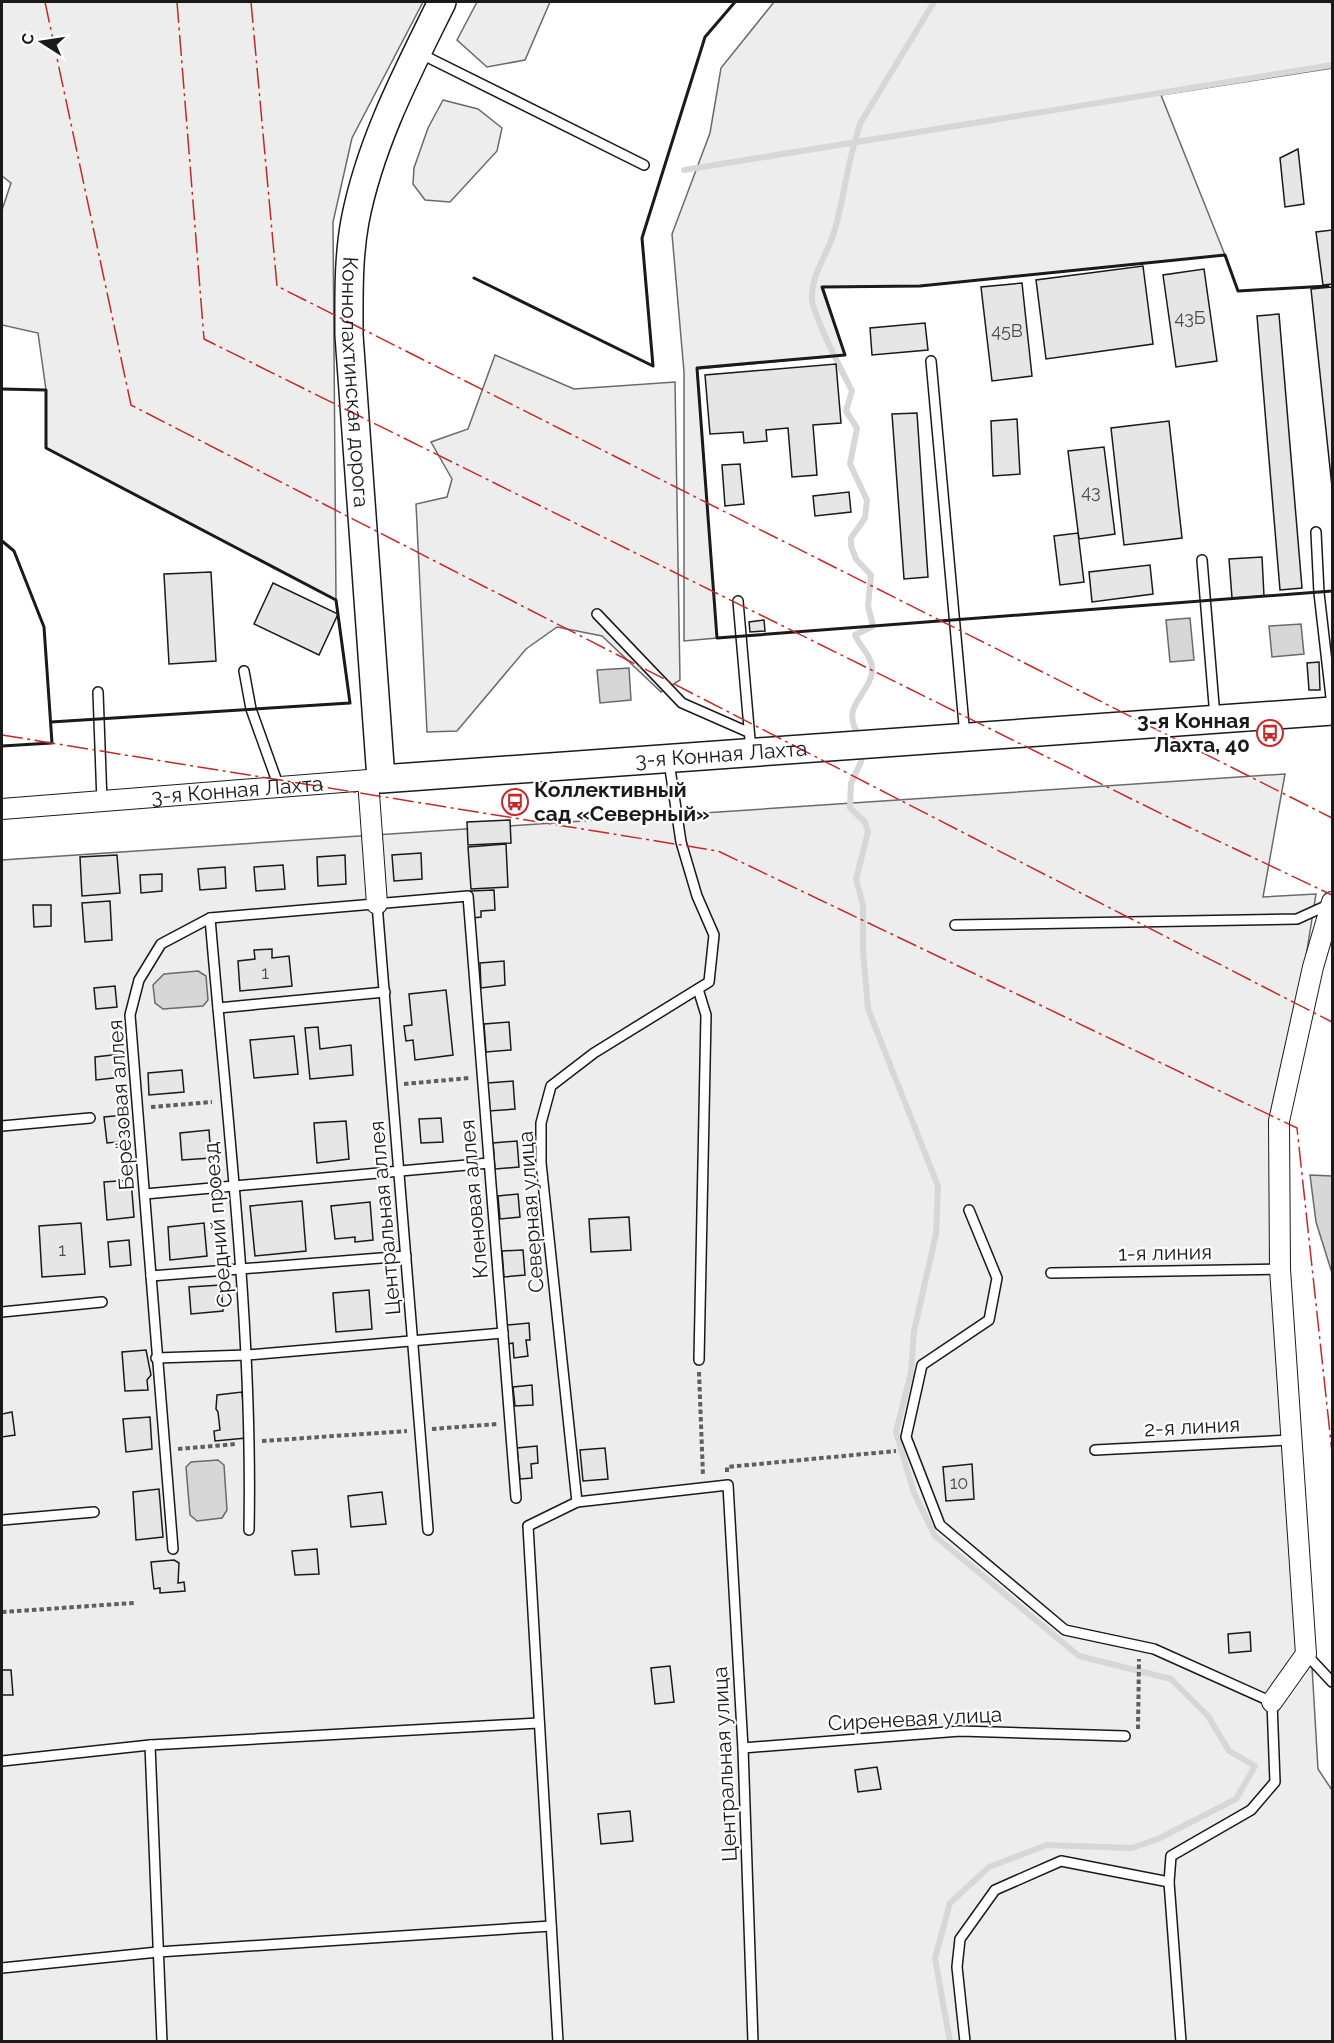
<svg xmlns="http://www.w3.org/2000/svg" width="1334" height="2043" font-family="Raleway,sans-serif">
  <rect width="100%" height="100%" fill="#fff"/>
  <!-- built -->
  <g fill="#ededed" stroke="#6a6a6a" stroke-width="1.5">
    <polygon points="2,2 423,2 352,138 333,222 336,600 46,448 46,390 38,333 2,325 2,210 11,183 2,176"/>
    <polygon points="477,2 550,2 525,60 487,67 457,40"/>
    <polygon points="774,2 1330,2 1332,4 1332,68 1161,95 1225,255 920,286 823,287 845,355 697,369 717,638 684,641 684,372 672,234 710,133 721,68"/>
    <polygon points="443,100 478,109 502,128 497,151 450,202 425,200 413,184 414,168 428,128"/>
    <polygon points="495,355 574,389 675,382 680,680 661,692 602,636 557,627 526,649 457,731 427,732 416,504 447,497 452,479 431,442 468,429"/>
    <polygon points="1285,774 1263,897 1316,894 1280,1118 1318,1769 1332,1790 1332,2041 2,2042 2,860"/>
  </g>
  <!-- water -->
  <g fill="#d7d7d7" stroke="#6a6a6a" stroke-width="1.5">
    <polygon points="1190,618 1194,660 1170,662 1166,620"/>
    <polygon points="1301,624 1304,654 1272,657 1269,626"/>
    <polygon points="629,668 631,700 600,703 597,670"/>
    <polygon points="198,971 206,976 208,1000 203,1006 163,1009 155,1003 153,985 164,974"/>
    <polygon points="1310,1175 1332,1176 1332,1273 1316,1222"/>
    <polygon points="218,1460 224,1465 227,1510 222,1518 197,1521 190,1515 186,1467 191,1462"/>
  </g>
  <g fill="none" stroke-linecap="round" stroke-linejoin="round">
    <!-- stream -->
    <g stroke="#d7d7d7" stroke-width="6">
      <polyline points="684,170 1332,65"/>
      <path d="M 860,736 C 838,707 869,696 872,672 C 874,658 860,647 855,635 L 873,626 L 868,606 L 871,575 L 856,559 L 851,546 L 851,538 L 865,518 L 867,500 L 850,464 L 857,428 L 846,411 L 852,391 C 843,373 813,316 812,299 C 811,273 829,253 835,229 C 845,194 848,156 861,122 L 934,2"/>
      <polyline points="861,752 861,762 851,783 850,808 865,822 868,832 856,879 863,905 863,951 868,1009 938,1186 936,1234 914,1331 911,1372 896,1432 914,1493 935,1536 1079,1656 1171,1679 1208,1716 1229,1751 1255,1766 1236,1799 1158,1839 1132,1848 1047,1845 989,1867 950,1903 935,1958 950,2042"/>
    </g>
  </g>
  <!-- building -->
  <g fill="#e6e6e6" stroke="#1a1a1a" stroke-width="1.5">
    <polygon points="1298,149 1304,204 1285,207 1280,158"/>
    <polygon points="1332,230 1332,284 1323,285 1316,232"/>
    <polygon points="1143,266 1153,344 1046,359 1036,280"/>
    <polygon points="1204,269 1217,361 1176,367 1163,275"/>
    <polygon points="1022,283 1032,376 992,381 981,287"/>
    <polygon points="1332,287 1332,487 1311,289"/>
    <polygon points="1279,314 1302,588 1280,590 1257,316"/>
    <polygon points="925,323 928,350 872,355 870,328"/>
    <polygon points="836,364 841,423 813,425 817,475 792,477 788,428 766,430 767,441 744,443 743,432 710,434 705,375"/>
    <polygon points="917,413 928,577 904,579 892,414"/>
    <polygon points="1017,419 1020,474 993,476 991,421"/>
    <polygon points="1169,421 1182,538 1124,545 1111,428"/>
    <polygon points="1104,447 1115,534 1079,539 1068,451"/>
    <polygon points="740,464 744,504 725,506 722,465"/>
    <polygon points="849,492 851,512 815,516 813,496"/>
    <polygon points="1078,533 1084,582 1060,585 1054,536"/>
    <polygon points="1262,557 1264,596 1232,598 1229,559"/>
    <polygon points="1150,565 1153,594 1092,602 1089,572"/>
    <polygon points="211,572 216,661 169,664 164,574"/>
    <polygon points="273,583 338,614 319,655 254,624"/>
    <polygon points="764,620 765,631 750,632 749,622"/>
    <polygon points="1319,662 1320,690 1309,690 1307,663"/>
    <polygon points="510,820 511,843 468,845 467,822"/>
    <polygon points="506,844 508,887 471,889 468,847"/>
    <polygon points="421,853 422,879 394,881 392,855"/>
    <polygon points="117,855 120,893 82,896 80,857"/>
    <polygon points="345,855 346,884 318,886 317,857"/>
    <polygon points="283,865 285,889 256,891 254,867"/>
    <polygon points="225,867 226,888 200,890 198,869"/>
    <polygon points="162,874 162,891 141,893 140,875"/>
    <polygon points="494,890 495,910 481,911 481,917 473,918 471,891"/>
    <polygon points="110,901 112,940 85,942 82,903"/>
    <polygon points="33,905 51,905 51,926 34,927"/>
    <polygon points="272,949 272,958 289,956 292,986 240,991 238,961 255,959 254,950"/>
    <polygon points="504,961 505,985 481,988 480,963"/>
    <polygon points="115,986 117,1007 96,1009 94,988"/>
    <polygon points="446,990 453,1055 415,1060 413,1040 406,1041 404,1026 412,1025 409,994"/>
    <polygon points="509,1022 511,1050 486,1052 484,1024"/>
    <polygon points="318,1027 320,1049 351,1045 353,1075 310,1079 305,1028"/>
    <polygon points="294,1036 298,1074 254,1078 250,1040"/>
    <polygon points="121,1054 122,1077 96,1080 95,1057"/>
    <polygon points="182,1070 184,1092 149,1095 148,1073"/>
    <polygon points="513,1081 515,1109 489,1111 488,1083"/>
    <polygon points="124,1115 127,1141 107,1143 104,1117"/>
    <polygon points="441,1118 443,1142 421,1143 419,1119"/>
    <polygon points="346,1121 349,1159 317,1163 314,1123"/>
    <polygon points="209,1130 211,1158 182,1160 180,1133"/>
    <polygon points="517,1141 519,1167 495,1169 493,1143"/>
    <polygon points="131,1180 134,1217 107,1220 104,1182"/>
    <polygon points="518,1194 520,1217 500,1219 498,1196"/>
    <polygon points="302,1201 306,1251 255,1256 250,1206"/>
    <polygon points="370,1202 373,1240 355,1242 355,1237 335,1239 331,1206"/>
    <polygon points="629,1217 631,1250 591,1252 589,1219"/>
    <polygon points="81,1223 85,1274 42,1277 39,1226"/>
    <polygon points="204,1223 207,1256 170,1260 168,1227"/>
    <polygon points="129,1240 131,1265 110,1267 108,1242"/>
    <polygon points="523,1250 525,1275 504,1277 502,1251"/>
    <polygon points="221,1285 223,1311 191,1314 189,1287"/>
    <polygon points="369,1290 372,1329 336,1332 333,1293"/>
    <polygon points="529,1323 530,1340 526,1340 528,1356 514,1358 513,1343 508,1344 507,1325"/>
    <polygon points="146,1350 151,1375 147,1380 148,1390 125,1391 122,1352"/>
    <polygon points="532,1385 533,1405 515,1406 513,1387"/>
    <polygon points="242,1392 246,1438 215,1441 214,1431 220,1430 218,1412 216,1409 217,1395"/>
    <polygon points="12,1412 15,1435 2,1437 2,1414"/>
    <polygon points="150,1417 152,1449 126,1452 123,1419"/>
    <polygon points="537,1446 538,1463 531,1464 532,1478 520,1479 517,1448"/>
    <polygon points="605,1448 608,1479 583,1481 580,1450"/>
    <polygon points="972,1464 974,1499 946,1501 943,1467"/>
    <polygon points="159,1489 163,1537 136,1540 133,1492"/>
    <polygon points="382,1492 386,1524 351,1527 348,1496"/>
    <polygon points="317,1549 319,1574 295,1575 292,1551"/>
    <polygon points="174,1560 179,1563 178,1583 184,1582 185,1591 160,1593 160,1588 154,1589 151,1562"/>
    <polygon points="1250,1632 1251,1651 1229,1653 1228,1634"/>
    <polygon points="670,1666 674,1702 655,1704 651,1668"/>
    <polygon points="2,1670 11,1670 13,1695 2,1695"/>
    <polygon points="877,1767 881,1789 858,1792 855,1770"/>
    <polygon points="630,1811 633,1841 601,1844 598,1814"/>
  </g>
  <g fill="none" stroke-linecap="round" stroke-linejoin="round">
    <defs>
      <g id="service">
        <polyline points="419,53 644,165"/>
        <polyline points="931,361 965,736"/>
        <polyline points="1316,532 1319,593 1332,706"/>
        <polyline points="1202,560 1215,717"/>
        <polyline points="738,601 751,751"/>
        <polyline points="597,614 682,703 748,732"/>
        <polyline points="244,671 251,709 279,787"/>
        <polyline points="98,692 102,802"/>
        <polyline points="377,904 428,1530"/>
        <path d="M 210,918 C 227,1122 253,1325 249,1530"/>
        <polyline points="955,925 1297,919 1330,904"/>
        <polyline points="698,989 706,1015 699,1360"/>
        <polyline points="218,1008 385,992"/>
        <polyline points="2,1126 90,1118"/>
        <polyline points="145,1194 489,1163"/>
        <polyline points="1051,1273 1280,1269"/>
        <polyline points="151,1276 406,1256"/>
        <polyline points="2,1312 102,1302"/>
        <polyline points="156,1358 247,1355 503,1333"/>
        <polyline points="1095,1450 1291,1440"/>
        <polyline points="577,1502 541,1163 541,1123 551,1086 594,1053 709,982 714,935 697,896 681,842 669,762"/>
        <polyline points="2,1520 94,1512"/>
        <polyline points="173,1549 130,1015 139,980 161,944 210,918 468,896 516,1498"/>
        <polyline points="1306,1654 1332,1682"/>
        <polyline points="150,1745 162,2042"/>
        <polyline points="743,1748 960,1731 1125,1736"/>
        <polyline points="2,1761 150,1745 538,1723"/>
        <polyline points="1169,1882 1181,2042"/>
        <polyline points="2,1968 158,1952 551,1926"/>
        <polyline points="558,2042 528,1526 577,1502 728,1485 743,1748 753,2042"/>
        <polyline points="965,2042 957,1967 960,1939 995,1890 1061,1861 1169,1882 1171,1856 1251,1810 1275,1782 1272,1702 1154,1649 1065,1630 940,1525 906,1437 922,1365 989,1320 997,1278 969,1210"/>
      </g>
      <g id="minor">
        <polyline points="368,780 377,904"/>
        <path id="s1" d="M 2,809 L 381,779"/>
        <polyline points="1272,1702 1306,1654 1280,1269 1279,1121 1313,967 1332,902"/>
      </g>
      <g id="secondary">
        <path id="s2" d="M 442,2 C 407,73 370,143 355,221 C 348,259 349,297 349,335 L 381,779 L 1332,711"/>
      </g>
    </defs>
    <!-- service casing -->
    <use href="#service" stroke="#1a1a1a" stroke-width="12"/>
    <!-- minor casing -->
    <use href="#minor" stroke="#1a1a1a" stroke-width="22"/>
    <!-- secondary casing -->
    <use href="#secondary" stroke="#1a1a1a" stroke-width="30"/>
    <!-- path -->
    <g stroke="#5f5f5f" stroke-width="4" stroke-dasharray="4.5 3" stroke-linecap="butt">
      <polyline points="404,1084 469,1078"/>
      <polyline points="151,1107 212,1102"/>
      <polyline points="699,1372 703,1476"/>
      <polyline points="432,1429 497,1424"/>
      <polyline points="262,1441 407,1431"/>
      <polyline points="178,1449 236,1444"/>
      <polyline points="727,1472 727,1467 896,1451"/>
      <polyline points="2,1612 134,1603"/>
      <polyline points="1138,1729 1139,1659"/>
    </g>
    <!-- service -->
    <use href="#service" stroke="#fff" stroke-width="9"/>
    <!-- minor -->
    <use href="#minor" stroke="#fff" stroke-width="20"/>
    <!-- secondary -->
    <use href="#secondary" stroke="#fff" stroke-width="27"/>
    <!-- wall -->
    <g stroke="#1a1a1a" stroke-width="3">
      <polyline points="474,278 653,366 642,238 705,37 735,2"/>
      <polyline points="1328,286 1238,291 1225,255 920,286 822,287 845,355 697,368 717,638 1332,591"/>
      <polyline points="2,389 46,390 46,448 336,600 350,703 51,722"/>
      <polyline points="2,541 14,551 44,627 52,743 2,746"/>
    </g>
    <!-- power -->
    <g stroke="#c62828" stroke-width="1.5" stroke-dasharray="21 4.5 3 4.5" stroke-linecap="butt">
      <polyline points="45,2 131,405 1332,1022"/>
      <polyline points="177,2 204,339 1174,820 1332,895"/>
      <polyline points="251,2 277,286 1332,818"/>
      <polyline points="2,735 718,851 1297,1128 1332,1452"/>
    </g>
  </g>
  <!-- icons -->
  <defs>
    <symbol id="bus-ring" viewBox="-11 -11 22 22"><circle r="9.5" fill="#fff" stroke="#c62828" stroke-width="1.5"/><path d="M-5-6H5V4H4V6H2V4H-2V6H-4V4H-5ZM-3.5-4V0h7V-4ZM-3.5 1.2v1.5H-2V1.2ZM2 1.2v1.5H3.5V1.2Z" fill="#c62828"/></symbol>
  </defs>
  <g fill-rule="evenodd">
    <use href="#bus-ring" x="1255" y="718" width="30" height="30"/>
    <use href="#bus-ring" x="500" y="787" width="30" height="30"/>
  </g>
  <g text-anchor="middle" stroke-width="4.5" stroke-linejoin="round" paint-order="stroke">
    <!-- number labels -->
    <g font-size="18" fill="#4d4d4d">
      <text x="1190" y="324">43Б</text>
      <text x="1007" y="337">45В</text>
      <text x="1091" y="498">43</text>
      <text x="265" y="979">1</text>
      <text x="62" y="1256">1</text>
      <text x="959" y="1489">10</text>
    </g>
    <!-- street labels -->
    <g font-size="21" fill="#1a1a1a" stroke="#fff">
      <text dy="7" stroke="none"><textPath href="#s2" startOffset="398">Коннолахтинская дорога</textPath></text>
      <text dy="7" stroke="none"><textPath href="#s2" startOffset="1137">3-я Конная Лахта</textPath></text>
      <text dy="7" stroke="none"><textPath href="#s1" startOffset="236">3-я Конная Лахта</textPath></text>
      <text transform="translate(121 1105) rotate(-94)" y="7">Берёзовая аллея</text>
      <text transform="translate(474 1199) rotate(-95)" y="7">Кленовая аллея</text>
      <text transform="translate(531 1212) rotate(-94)" y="7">Северная улица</text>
      <text transform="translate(385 1218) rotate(-95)" y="7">Центральная аллея</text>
      <text transform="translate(218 1225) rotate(-95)" y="7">Средний проезд</text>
      <text transform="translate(1165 1253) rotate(-1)" y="7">1-я линия</text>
      <text transform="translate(1192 1427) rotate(-3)" y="7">2-я линия</text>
      <text transform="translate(915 1719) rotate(-3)" y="7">Сиреневая улица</text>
      <text transform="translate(725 1764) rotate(-93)" y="7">Центральная улица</text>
    </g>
    <!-- poi labels -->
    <g font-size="21" font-weight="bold" fill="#1a1a1a" stroke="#fff" text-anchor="end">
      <text x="1250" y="728">3-я Конная<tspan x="1250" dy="24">Лахта, 40</tspan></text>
      <text x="534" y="797" text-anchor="start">Коллективный<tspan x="534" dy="24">сад «Северный»</tspan></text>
    </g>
  </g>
  <!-- border -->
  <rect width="1334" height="2043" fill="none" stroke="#1a1a1a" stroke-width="6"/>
  <!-- north arrow -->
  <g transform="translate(42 42) rotate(282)" stroke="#ffffff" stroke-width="4.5" paint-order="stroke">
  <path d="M0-4.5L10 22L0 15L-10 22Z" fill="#1a1a1a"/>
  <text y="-9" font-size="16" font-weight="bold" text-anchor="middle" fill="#1a1a1a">С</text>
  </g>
</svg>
